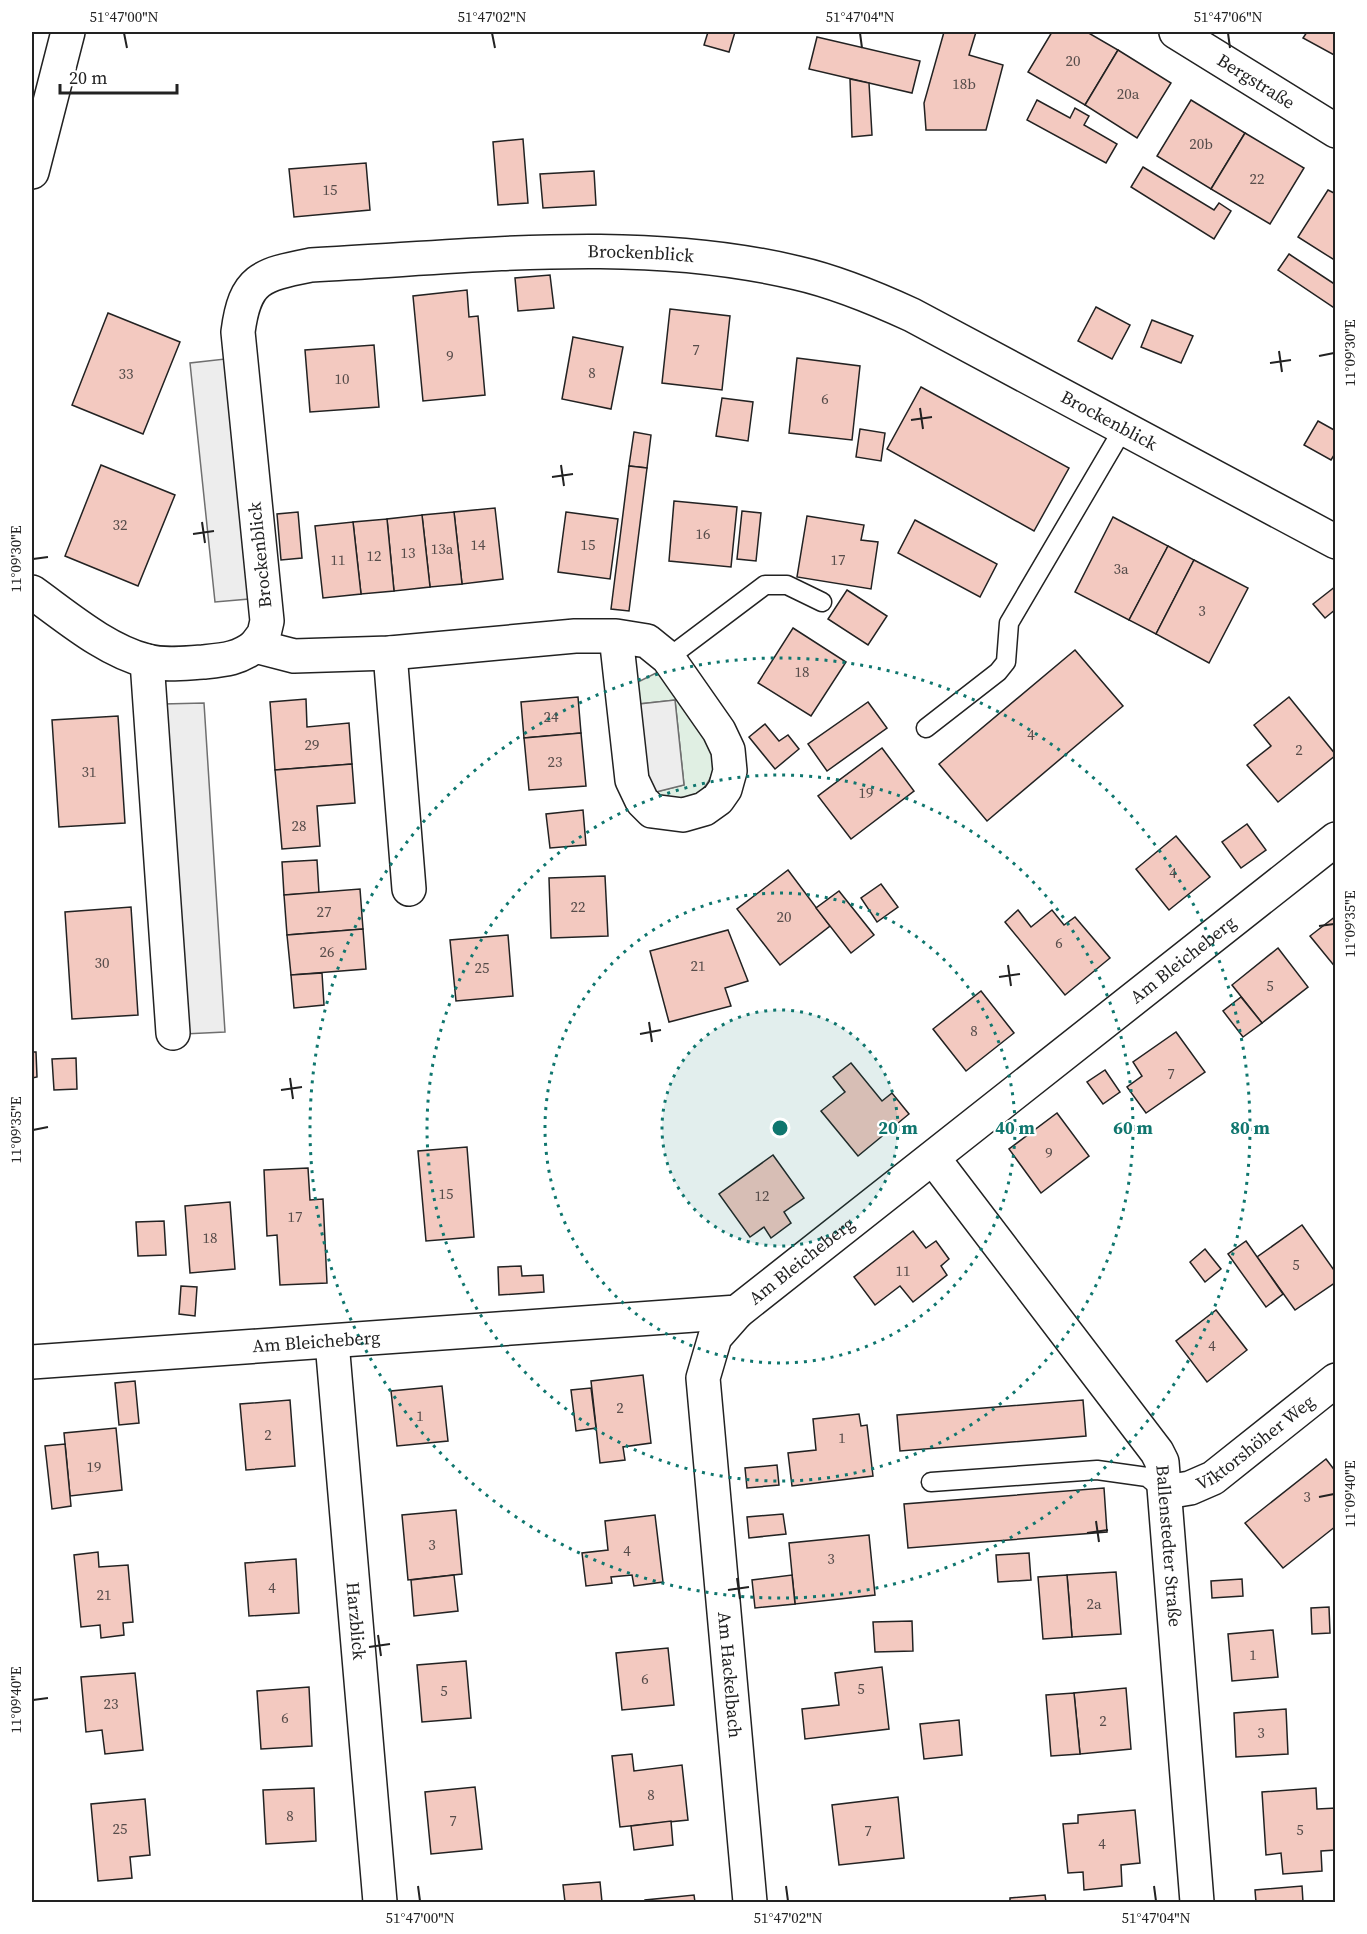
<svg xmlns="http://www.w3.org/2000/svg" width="1367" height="1934" font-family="'Source Serif 4',serif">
  <rect width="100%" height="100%" fill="#fff"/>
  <!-- green -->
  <path fill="#e0efe3" stroke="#6f6f6f" stroke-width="1.5" d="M 658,672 L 712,749 C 721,771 701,804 674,801 C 667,801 658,795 652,793 L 684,785 L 675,700 L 639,704 L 638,682 Z"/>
  <!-- parking -->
  <g fill="#ededed" stroke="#6f6f6f" stroke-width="1.5">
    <polygon points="225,359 249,599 215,602 190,363"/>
    <polygon points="675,700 684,785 652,793 649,789 639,704"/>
    <polygon points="204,703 225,1032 184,1034 163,704"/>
  </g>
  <!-- building -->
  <g fill="#f3c9c0" stroke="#222" stroke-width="1.5">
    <polygon points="708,32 735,32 729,52 704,45"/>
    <polygon points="944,32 976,32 969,55 1003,65 986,130 926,130 924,103"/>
    <polygon points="1052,32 1087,32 1118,50 1085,105 1028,72"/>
    <polygon points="1307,32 1336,32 1336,56 1303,38"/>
    <polygon points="817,37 920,61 912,93 809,69"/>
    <polygon points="1118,50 1171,83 1137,138 1085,105"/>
    <polygon points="850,79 869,83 872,135 852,137"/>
    <polygon points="1037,100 1070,118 1075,108 1089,116 1084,125 1117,144 1106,163 1027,120"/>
    <polygon points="1191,100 1245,133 1211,189 1157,156"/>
    <polygon points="1245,133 1304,168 1270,224 1211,189"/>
    <polygon points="523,139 528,203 498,205 493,142"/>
    <polygon points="366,163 370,210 294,217 289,169"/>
    <polygon points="1143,167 1214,210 1219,203 1231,211 1214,239 1131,187"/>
    <polygon points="594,171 596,205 543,208 540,174"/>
    <polygon points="1328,190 1336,194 1336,261 1298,237"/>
    <polygon points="1289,254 1336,285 1336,309 1278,270"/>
    <polygon points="550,275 554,308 518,311 515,278"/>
    <polygon points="467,290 469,317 478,316 485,395 423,401 413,296"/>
    <polygon points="1096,307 1130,325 1112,359 1078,341"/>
    <polygon points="670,309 730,316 722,390 662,383"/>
    <polygon points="108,313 180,342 143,434 72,405"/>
    <polygon points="1152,320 1193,336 1181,363 1141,347"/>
    <polygon points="573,337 623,347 611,409 562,399"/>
    <polygon points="374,345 379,407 310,412 305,350"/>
    <polygon points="797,358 860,366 852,440 789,433"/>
    <polygon points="921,387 1069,468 1034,531 887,449"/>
    <polygon points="722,398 753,402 748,441 716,436"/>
    <polygon points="1318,421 1336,431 1336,452 1331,460 1304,445"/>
    <polygon points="860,429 885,433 881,461 856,457"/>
    <polygon points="634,432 651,435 647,468 629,466"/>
    <polygon points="101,465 175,495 138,586 65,556"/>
    <polygon points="629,466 647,468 629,611 611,609"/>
    <polygon points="674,501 737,507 731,567 669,561"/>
    <polygon points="495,508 503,579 462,584 454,512"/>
    <polygon points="742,511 761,513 756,561 737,559"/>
    <polygon points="298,512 302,558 281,560 277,514"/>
    <polygon points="454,512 462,584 430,587 422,515"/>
    <polygon points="566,512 618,519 610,579 558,572"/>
    <polygon points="422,515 430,587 394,591 387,519"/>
    <polygon points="807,516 864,525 861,540 878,542 871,589 797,577"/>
    <polygon points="1113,517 1168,546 1129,620 1075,592"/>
    <polygon points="387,519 394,591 361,594 353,522"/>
    <polygon points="915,520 997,564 980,597 898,553"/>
    <polygon points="353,522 361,594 323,598 315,526"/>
    <polygon points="1168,546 1194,560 1156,634 1129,620"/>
    <polygon points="1194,560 1248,588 1209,663 1156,634"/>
    <polygon points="1336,586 1336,609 1325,618 1313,604"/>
    <polygon points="847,590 887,616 868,645 828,619"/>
    <polygon points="793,628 846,662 811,716 758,683"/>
    <polygon points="1075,650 1123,706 987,821 939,764"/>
    <polygon points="578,697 581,733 524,738 521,702"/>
    <polygon points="1289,697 1336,755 1278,802 1247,765 1271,746 1254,725"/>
    <polygon points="306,699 307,727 349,723 352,764 275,770 270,702"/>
    <polygon points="868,702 887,728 827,771 808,744"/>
    <polygon points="118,716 125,823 59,827 52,720"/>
    <polygon points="765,724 779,741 788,735 799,749 775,769 749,737"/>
    <polygon points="581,733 586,786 529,790 524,738"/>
    <polygon points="882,748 914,791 851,839 818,796"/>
    <polygon points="352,764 355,803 317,806 320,846 282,849 275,770"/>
    <polygon points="583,810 586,845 550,848 546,814"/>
    <polygon points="1247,824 1266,850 1241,868 1222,842"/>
    <polygon points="1176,836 1210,877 1169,910 1136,869"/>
    <polygon points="317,860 319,893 284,895 282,862"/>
    <polygon points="788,870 830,926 780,965 737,909"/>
    <polygon points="605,876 608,936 551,938 549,878"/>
    <polygon points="881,884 898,907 877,922 861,898"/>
    <polygon points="360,889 363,929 287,935 284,895"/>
    <polygon points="839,891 874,935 851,953 816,908"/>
    <polygon points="131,907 138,1015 72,1019 65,912"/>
    <polygon points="1018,910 1031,927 1052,910 1064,925 1075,917 1110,958 1065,995 1005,922"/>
    <polygon points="1336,916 1336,968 1310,936"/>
    <polygon points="363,929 366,969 291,975 287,935"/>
    <polygon points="728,930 748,981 725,988 731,1006 669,1022 650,951"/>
    <polygon points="508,935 513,996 456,1001 450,940"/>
    <polygon points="1278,948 1308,987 1262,1023 1232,985"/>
    <polygon points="322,973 324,1005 294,1008 291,975"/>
    <polygon points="981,991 1014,1033 966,1071 933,1029"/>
    <polygon points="1241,997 1262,1023 1243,1037 1223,1011"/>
    <polygon points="1176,1032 1205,1072 1146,1113 1127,1087 1142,1076 1133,1062"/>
    <polygon points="32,1052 36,1052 37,1077 32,1078"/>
    <polygon points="76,1058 77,1089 54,1090 52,1059"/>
    <polygon points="851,1063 882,1101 892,1093 909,1114 858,1156 821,1111 845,1092 833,1077"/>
    <polygon points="1105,1070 1120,1092 1103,1104 1087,1082"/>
    <polygon points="1057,1113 1089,1156 1041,1193 1009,1149"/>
    <polygon points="467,1147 474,1237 426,1241 418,1151"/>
    <polygon points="773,1155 804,1198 784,1212 791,1223 771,1238 764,1227 750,1237 719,1194"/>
    <polygon points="308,1168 310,1200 323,1199 327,1283 280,1285 277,1235 267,1236 264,1170"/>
    <polygon points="230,1202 235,1269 190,1273 185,1206"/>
    <polygon points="164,1221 166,1255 138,1256 136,1222"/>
    <polygon points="1302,1225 1336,1273 1336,1282 1295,1310 1257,1257"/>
    <polygon points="913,1231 926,1248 936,1241 949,1259 941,1266 947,1275 913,1302 900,1286 875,1305 854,1277"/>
    <polygon points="1246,1241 1283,1294 1266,1307 1228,1254"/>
    <polygon points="1205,1249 1221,1269 1205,1282 1190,1262"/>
    <polygon points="521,1266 522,1276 543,1275 544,1292 499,1295 498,1267"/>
    <polygon points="181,1286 197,1287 195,1316 179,1314"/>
    <polygon points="1216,1310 1247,1350 1207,1382 1176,1341"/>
    <polygon points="643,1375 651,1443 623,1447 625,1460 600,1463 591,1381"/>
    <polygon points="135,1381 139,1423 119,1425 115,1383"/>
    <polygon points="442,1386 448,1441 397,1446 391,1391"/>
    <polygon points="591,1388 596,1428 576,1431 571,1390"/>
    <polygon points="290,1400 295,1466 246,1470 240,1404"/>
    <polygon points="1083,1400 1086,1436 900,1451 897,1415"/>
    <polygon points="859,1414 861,1426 867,1425 873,1476 792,1486 788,1453 816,1450 813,1419"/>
    <polygon points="116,1428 122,1490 70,1496 64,1433"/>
    <polygon points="65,1444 71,1506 52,1509 45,1446"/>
    <polygon points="1326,1459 1336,1472 1336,1526 1283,1568 1245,1523"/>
    <polygon points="777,1465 779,1485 747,1488 745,1468"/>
    <polygon points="1104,1488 1107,1532 908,1548 904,1504"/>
    <polygon points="456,1510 462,1574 408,1580 402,1515"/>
    <polygon points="783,1514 786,1534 749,1538 747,1517"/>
    <polygon points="655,1515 663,1582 634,1586 632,1575 611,1577 612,1583 586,1586 582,1553 608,1550 605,1521"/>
    <polygon points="869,1535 875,1595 795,1604 789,1543"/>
    <polygon points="98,1552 99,1567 128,1565 133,1622 123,1623 124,1635 101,1638 100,1625 81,1627 74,1555"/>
    <polygon points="1029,1553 1031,1580 998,1582 996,1555"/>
    <polygon points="296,1559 299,1613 249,1616 245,1563"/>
    <polygon points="1116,1572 1121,1634 1072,1637 1067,1575"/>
    <polygon points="454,1575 458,1611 414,1616 411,1580"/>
    <polygon points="792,1575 795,1604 755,1608 752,1580"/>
    <polygon points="1067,1575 1072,1637 1043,1639 1038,1577"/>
    <polygon points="1242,1579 1243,1596 1212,1598 1211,1581"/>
    <polygon points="1329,1607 1330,1633 1312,1634 1311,1608"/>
    <polygon points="912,1621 913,1651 875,1652 873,1622"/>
    <polygon points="1273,1630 1278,1677 1232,1681 1228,1634"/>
    <polygon points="668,1648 674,1705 622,1710 616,1653"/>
    <polygon points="466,1661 471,1718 422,1722 417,1665"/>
    <polygon points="882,1667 889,1729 805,1739 802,1709 839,1705 835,1673"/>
    <polygon points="135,1673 143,1750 105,1754 102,1730 86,1732 81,1677"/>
    <polygon points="309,1687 312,1746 261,1749 257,1691"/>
    <polygon points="1126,1688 1131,1749 1080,1754 1074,1693"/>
    <polygon points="1074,1693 1080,1754 1051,1756 1046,1695"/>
    <polygon points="1286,1709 1288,1754 1236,1757 1234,1713"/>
    <polygon points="959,1720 962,1755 924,1759 920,1724"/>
    <polygon points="632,1754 634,1771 682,1765 688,1820 620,1827 612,1756"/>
    <polygon points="475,1787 482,1849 431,1854 425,1792"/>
    <polygon points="314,1788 316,1841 266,1844 263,1790"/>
    <polygon points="1316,1788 1317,1809 1336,1808 1336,1850 1321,1851 1322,1871 1283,1874 1281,1853 1266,1855 1262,1792"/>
    <polygon points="898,1797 904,1858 839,1865 832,1805"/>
    <polygon points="145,1799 150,1855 130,1857 132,1878 98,1881 91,1804"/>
    <polygon points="1135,1810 1140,1863 1121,1865 1122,1886 1084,1890 1083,1872 1068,1873 1063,1824 1078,1823 1078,1815"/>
    <polygon points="671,1821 673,1845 634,1850 631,1826"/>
    <polygon points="600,1882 602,1902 565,1902 563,1885"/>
    <polygon points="1302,1886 1303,1902 1256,1902 1255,1890"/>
    <polygon points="694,1895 695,1902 645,1902 645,1900"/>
    <polygon points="1045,1895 1046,1902 1010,1902 1010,1898"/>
  </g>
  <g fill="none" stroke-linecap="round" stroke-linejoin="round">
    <defs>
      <g id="service">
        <polyline points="668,658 765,585 787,585 822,602"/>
        <polyline points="926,728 998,672 1006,662 1009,623 1123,429"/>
        <polyline points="931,1482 1097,1470 1147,1477 1164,1491"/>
      </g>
      <g id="minor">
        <path id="s1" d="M 1176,32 L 1336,131"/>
        <polyline points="32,172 68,32"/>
        <path d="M 32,592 C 67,617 105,650 147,661 C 165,666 185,663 203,662 C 223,660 239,659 255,646 L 294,656 L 390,653 L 575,636 L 616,636 L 647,641 L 668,658 L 719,731 L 728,750 L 730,771 L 725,789 L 718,799 L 704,809 L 683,815 L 652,811 L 642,801 L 632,780 L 616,636"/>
        <path id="s2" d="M 255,646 L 264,634 L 267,621 L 238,332 C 245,278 261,275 311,265 C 472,257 638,235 797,273 C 837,282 875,298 912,315 L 1336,542"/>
        <polyline points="390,653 409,889"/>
        <polyline points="147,661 173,1033"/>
        <path id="s3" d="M 933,1158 L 1157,1452 L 1162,1462 L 1197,1902"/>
        <path id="s4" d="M 737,1312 L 715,1337 L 703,1378 L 750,1902"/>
        <path id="s5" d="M 332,1342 L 380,1902"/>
        <path id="s6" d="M 32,1362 L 737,1312 L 1336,839"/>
        <path id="s7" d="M 1166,1492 L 1190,1488 L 1213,1478 L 1336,1380"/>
      </g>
    </defs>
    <!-- service casing -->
    <use href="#service" stroke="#222" stroke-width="21"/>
    <!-- minor casing -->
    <use href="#minor" stroke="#222" stroke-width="36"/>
    <!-- service -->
    <use href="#service" stroke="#fff" stroke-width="18"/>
    <!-- minor -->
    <use href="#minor" stroke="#fff" stroke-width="33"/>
  </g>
  <!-- ticks -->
  <path fill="none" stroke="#222" stroke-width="2" d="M 124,33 L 127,48M 492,33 L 495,48M 860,33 L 862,48M 1228,33 L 1230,48M 1279,351 L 1282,372M 1319,356 L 1334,353M 1270,363 L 1291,360M 920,408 L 923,429M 911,420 L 932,417M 561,465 L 564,486M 552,477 L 573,474M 202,522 L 205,543M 193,534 L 214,531M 33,559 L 48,557M 1319,926 L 1334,924M 1008,965 L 1011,986M 999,977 L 1020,974M 649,1022 L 652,1042M 640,1034 L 661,1030M 290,1078 L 293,1099M 281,1090 L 302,1087M 33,1130 L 48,1127M 1319,1497 L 1334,1494M 1096,1521 L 1099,1542M 1087,1533 L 1108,1530M 737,1578 L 740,1599M 728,1590 L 749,1587M 378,1635 L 381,1656M 369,1647 L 390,1644M 33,1700 L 48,1698M 418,1886 L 420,1901M 786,1886 L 788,1901M 1154,1886 L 1156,1901"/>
  <!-- distance rings -->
  <circle cx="780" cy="1128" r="118" fill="#0f766e" fill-opacity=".12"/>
  <g fill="none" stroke="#0f766e" stroke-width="3" stroke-dasharray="3 6">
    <circle cx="780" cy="1128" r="118"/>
    <circle cx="780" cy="1128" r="235"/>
    <circle cx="780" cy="1128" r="353"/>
    <circle cx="780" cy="1128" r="470"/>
  </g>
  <g text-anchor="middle" stroke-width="4.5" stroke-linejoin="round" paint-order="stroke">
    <!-- number labels -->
    <g font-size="15" fill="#564c4a">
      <text x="1073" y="66">20</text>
      <text x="964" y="89">18b</text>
      <text x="1128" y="99">20a</text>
      <text x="1201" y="149">20b</text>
      <text x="1257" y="184">22</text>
      <text x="330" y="195">15</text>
      <text x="696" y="355">7</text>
      <text x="450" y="361">9</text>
      <text x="592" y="378">8</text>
      <text x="126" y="379">33</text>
      <text x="342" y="384">10</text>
      <text x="825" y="404">6</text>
      <text x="120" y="530">32</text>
      <text x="703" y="539">16</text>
      <text x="478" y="550">14</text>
      <text x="588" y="550">15</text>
      <text x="442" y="554">13a</text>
      <text x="408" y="558">13</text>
      <text x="374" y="561">12</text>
      <text x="338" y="565">11</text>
      <text x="838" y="565">17</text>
      <text x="1121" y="574">3a</text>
      <text x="1202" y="616">3</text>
      <text x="802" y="677">18</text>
      <text x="551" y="722">24</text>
      <text x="1031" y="740">4</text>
      <text x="312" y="750">29</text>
      <text x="1299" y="755">2</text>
      <text x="555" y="767">23</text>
      <text x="89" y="777">31</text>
      <text x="866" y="798">19</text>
      <text x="299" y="831">28</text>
      <text x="1173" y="878">4</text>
      <text x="578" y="912">22</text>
      <text x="324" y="917">27</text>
      <text x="784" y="922">20</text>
      <text x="1059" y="948">6</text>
      <text x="327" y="957">26</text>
      <text x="102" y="968">30</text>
      <text x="698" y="971">21</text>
      <text x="482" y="973">25</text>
      <text x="1270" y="991">5</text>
      <text x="974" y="1036">8</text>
      <text x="1171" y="1079">7</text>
      <text x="1049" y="1158">9</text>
      <text x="446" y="1199">15</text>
      <text x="762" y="1201">12</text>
      <text x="295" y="1222">17</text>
      <text x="210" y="1243">18</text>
      <text x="1296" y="1270">5</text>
      <text x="903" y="1276">11</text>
      <text x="1212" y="1351">4</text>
      <text x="620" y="1413">2</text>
      <text x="420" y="1421">1</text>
      <text x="268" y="1440">2</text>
      <text x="842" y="1443">1</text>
      <text x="94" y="1472">19</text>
      <text x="1307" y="1502">3</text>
      <text x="432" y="1550">3</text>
      <text x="627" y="1556">4</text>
      <text x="831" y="1564">3</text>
      <text x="272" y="1593">4</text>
      <text x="104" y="1600">21</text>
      <text x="1094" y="1609">2a</text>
      <text x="1253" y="1660">1</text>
      <text x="645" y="1684">6</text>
      <text x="861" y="1694">5</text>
      <text x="444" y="1696">5</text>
      <text x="111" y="1709">23</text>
      <text x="285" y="1723">6</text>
      <text x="1103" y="1726">2</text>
      <text x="1261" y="1738">3</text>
      <text x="651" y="1800">8</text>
      <text x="290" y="1821">8</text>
      <text x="453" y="1826">7</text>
      <text x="120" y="1834">25</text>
      <text x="1300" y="1835">5</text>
      <text x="868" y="1836">7</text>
      <text x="1102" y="1849">4</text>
    </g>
    <!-- street labels -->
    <g font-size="18" fill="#222" stroke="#fff">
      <text dy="6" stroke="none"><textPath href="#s1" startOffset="94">Bergstraße</textPath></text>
      <text dy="6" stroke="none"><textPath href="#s2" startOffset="760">Brockenblick</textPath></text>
      <text dy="6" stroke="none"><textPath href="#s2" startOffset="1264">Brockenblick</textPath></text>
      <text transform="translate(260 555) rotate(-96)" y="6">Brockenblick</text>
      <text dy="6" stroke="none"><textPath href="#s6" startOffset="1275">Am Bleicheberg</textPath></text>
      <text dy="6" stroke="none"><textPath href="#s6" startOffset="789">Am Bleicheberg</textPath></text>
      <text dy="6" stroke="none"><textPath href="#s6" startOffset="285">Am Bleicheberg</textPath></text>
      <text dy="6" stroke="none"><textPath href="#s7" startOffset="104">Viktorshöher Weg</textPath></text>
      <text dy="6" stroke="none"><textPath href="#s3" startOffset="465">Ballenstedter Straße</textPath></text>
      <text dy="6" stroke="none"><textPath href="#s5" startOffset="280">Harzblick</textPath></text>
      <text dy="6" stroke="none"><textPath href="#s4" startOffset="374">Am Hackelbach</textPath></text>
    </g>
  </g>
  <circle cx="780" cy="1128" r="9" fill="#0f766e" stroke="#fff" stroke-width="3"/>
  <g font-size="18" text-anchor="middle" font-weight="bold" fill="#0f766e" stroke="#fff" stroke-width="4.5" stroke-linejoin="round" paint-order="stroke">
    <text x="898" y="1134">20 m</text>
    <text x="1015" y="1134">40 m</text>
    <text x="1133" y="1134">60 m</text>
    <text x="1250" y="1134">80 m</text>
  </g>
  <!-- border -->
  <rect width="1367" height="1934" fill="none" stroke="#ffffff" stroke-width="66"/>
  <!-- scale -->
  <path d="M60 84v9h117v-9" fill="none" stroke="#222222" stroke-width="3"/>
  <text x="69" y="84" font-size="18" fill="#222222" stroke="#ffffff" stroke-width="4.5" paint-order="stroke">20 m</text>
  <rect x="33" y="33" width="1301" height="1868" fill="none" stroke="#222" stroke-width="2"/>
  <g font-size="15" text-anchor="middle" fill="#222">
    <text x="124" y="22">51°47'00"N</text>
    <text x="492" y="22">51°47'02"N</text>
    <text x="860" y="22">51°47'04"N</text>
    <text x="1228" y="22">51°47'06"N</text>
    <text transform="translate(1350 353) rotate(-90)" y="5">11°09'30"E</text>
    <text transform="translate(16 559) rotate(-90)" y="5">11°09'30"E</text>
    <text transform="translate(1350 924) rotate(-90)" y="5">11°09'35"E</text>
    <text transform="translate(16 1130) rotate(-90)" y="5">11°09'35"E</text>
    <text transform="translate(1350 1494) rotate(-90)" y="5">11°09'40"E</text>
    <text transform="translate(16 1700) rotate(-90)" y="5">11°09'40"E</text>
    <text x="420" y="1923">51°47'00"N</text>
    <text x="788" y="1923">51°47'02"N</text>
    <text x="1156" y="1923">51°47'04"N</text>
  </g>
</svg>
